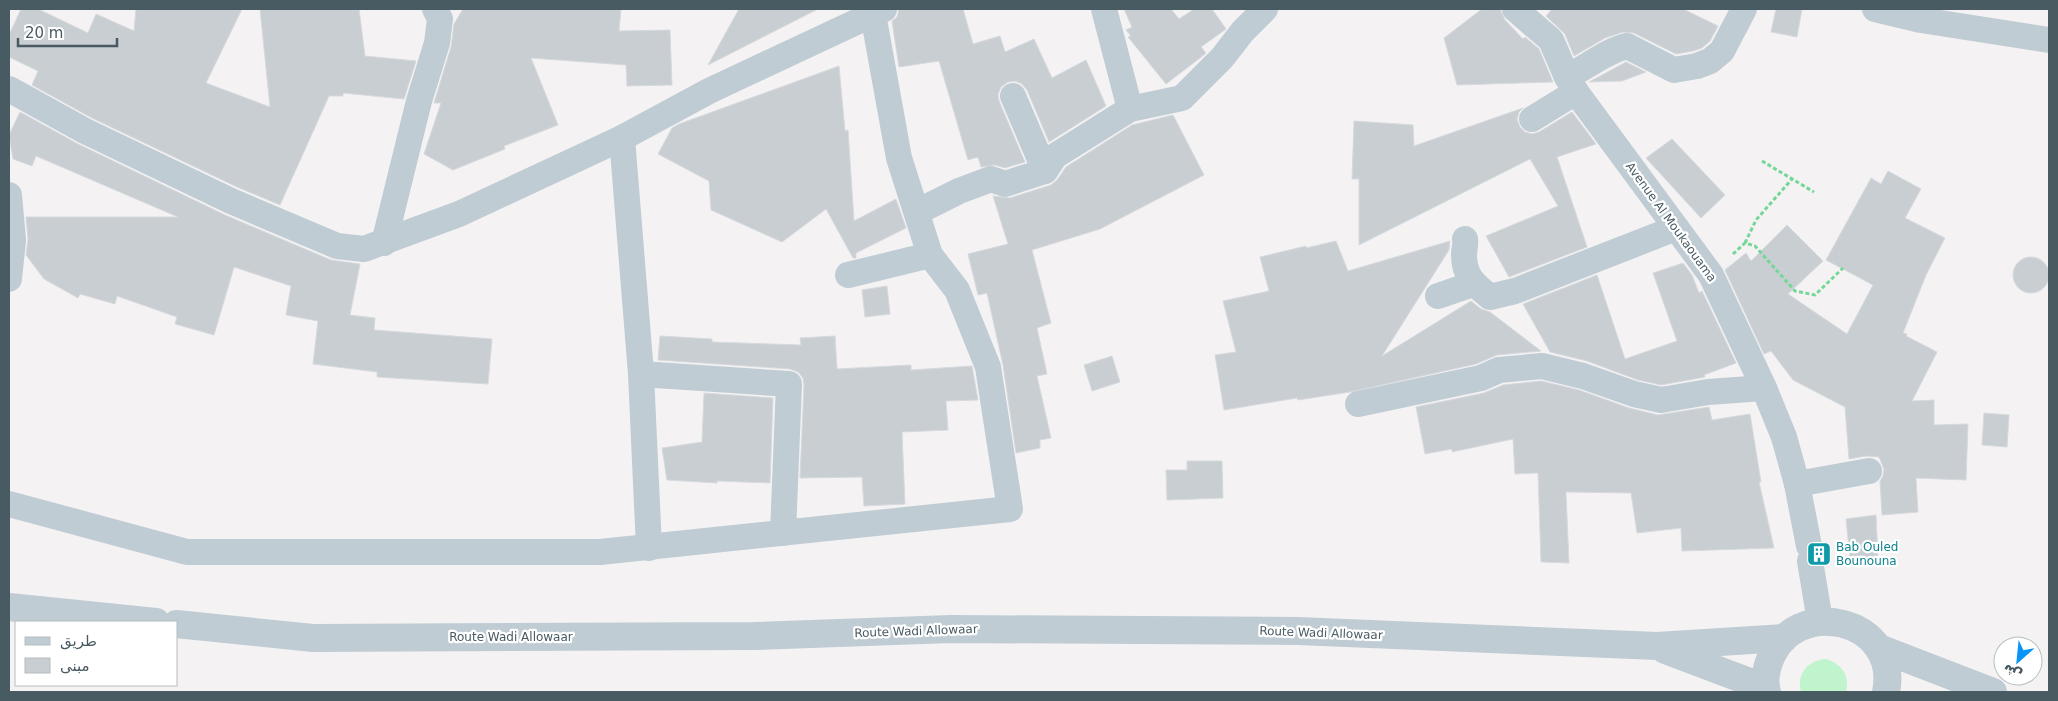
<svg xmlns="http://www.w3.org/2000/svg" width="2058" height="701" font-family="'DejaVu Sans','Noto Naskh Arabic',sans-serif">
  <rect width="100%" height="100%" fill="#f5f2f3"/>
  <!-- green -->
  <path fill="#bff4cc" d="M 1826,659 C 1842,664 1850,676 1846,692 L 1801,692 C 1796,674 1808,660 1826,659 Z"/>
  <!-- building -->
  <g fill="#c9ced2" stroke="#d6dade">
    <polygon points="21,9 38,9 88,33 96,14 134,31 136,9 242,9 206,83 270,107 260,9 359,9 365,56 416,61 404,99 343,93 343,96 329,96 280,205 237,187 92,118 32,85 38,71 9,57 9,35"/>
    <polygon points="463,9 621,9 619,31 670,30 672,85 627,86 626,65 531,58 558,125 504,146 505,149 453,170 424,154 441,103 434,103 451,47 454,24"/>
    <polygon points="739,9 818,9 708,65"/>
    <polygon points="899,9 963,9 973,44 1000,36 1005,52 1034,39 1052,78 1086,60 1106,106 1049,142 1027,90 1022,84 1015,81 1008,82 1001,87 998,94 999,101 1025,162 1005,168 995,165 981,167 978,157 968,160 939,61 899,67 892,21 897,17"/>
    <polygon points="1124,9 1171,9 1179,19 1194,9 1212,9 1226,29 1201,47 1206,53 1200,58 1166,84 1128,37 1131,36 1126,30 1132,27"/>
    <polygon points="1482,9 1500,9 1505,20 1523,39 1525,37 1539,49 1553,82 1457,85 1444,38"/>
    <polygon points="1552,9 1683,9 1718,26 1710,41 1702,48 1693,51 1676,54 1634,33 1623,32 1605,38 1574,56 1565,34 1546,16"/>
    <polygon points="1776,9 1802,9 1797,37 1771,32"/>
    <polygon points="1626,62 1646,72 1622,81 1589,82"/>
    <polygon points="839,66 845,131 848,130 854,221 896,199 906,228 856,253 856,258 853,258 826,209 782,242 711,210 709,181 658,154 672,128 679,124"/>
    <polygon points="1523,108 1519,112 1517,120 1520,127 1525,132 1532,134 1539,132 1572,112 1596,144 1557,157 1587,247 1509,277 1486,236 1558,206 1530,159 1359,245 1359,179 1352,179 1354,121 1413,125 1414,146"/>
    <polygon points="20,112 78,144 225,215 331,260 360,264 350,315 375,318 374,330 492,339 488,384 377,377 377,372 313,364 318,321 286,315 291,286 234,267 214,335 175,324 177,317 117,296 115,304 80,294 78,298 44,279 26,255 28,239 26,217 178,217 36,156 32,166 13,159 9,135"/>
    <polygon points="1173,115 1204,175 1100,229 1032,250 1051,323 1037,328 1047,374 1037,376 1051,438 1040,440 1040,448 1016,453 1003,365 987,293 978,295 968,254 1008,244 993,196 1010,198 1051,185 1057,180 1066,167 1132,125"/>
    <polygon points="1672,139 1725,195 1701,218 1646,158"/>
    <polygon points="1888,171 1921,189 1905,218 1945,238 1926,275 1903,333 1907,334 1906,336 1937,352 1912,401 1934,400 1934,425 1968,424 1966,480 1916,478 1918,512 1882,515 1880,481 1883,476 1884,469 1879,457 1866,456 1849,459 1845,407 1793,380 1771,351 1764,354 1725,270 1746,253 1751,261 1787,225 1823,261 1788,294 1847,334 1873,285 1826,260 1871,178 1881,184"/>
    <polygon points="1336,241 1348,271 1450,241 1449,250 1382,356 1471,301 1481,309 1490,312 1541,351 1497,355 1476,364 1350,392 1298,400 1297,398 1224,410 1215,355 1236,352 1223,301 1269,291 1260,257 1306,246 1306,248"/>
    <circle cx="2031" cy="275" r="18"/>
    <polygon points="1683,263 1692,275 1699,293 1702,291 1736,363 1704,375 1705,377 1661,385 1638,380 1587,361 1550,352 1523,304 1597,275 1625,359 1677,341 1653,273"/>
    <polygon points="887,286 890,314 865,317 862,290"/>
    <polygon points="660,336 712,339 712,342 801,345 800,338 835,336 837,369 911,365 911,370 972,366 978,400 946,401 948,430 902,432 905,504 864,506 862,477 800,478 804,385 803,378 798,372 790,369 658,360"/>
    <polygon points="1112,356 1120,382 1092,391 1084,365"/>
    <polygon points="1541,381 1579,390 1629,408 1658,415 1709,407 1712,420 1750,414 1761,482 1759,482 1774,548 1682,551 1681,528 1637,533 1631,493 1566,492 1569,563 1541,562 1538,473 1515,474 1513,439 1452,452 1452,449 1425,454 1416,407 1484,393 1503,385"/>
    <polygon points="704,393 773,398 770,483 717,481 717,483 667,480 662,448 702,442"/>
    <polygon points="1984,413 2009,415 2007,447 1982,445"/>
    <polygon points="1187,461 1222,461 1223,498 1167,500 1166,470 1187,470"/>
    <polygon points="1876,515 1878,559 1850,559 1846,519"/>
  </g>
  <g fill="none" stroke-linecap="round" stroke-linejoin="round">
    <!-- path -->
    <g stroke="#73d797" stroke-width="3" stroke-dasharray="4 2.5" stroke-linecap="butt">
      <polyline points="1762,161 1814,192"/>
      <polyline points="1745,243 1756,220 1792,179"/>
      <polyline points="1733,254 1745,243 1755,246 1795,291 1815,295 1843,268"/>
    </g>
    <!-- minor -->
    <g stroke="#bfccd3" stroke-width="26">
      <polyline points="1104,9 1130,109"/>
      <polyline points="1515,9 1551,40 1567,77 1576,92 1711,275 1764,388 1784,437 1797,484 1809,546"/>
      <polyline points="1875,9 1921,20 2049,40"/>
      <path d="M 1567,77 C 1587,67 1606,51 1627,46 L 1674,70 L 1697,66 L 1710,61 L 1722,51 L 1744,9"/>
      <polyline points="9,89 85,131 231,201 337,246 364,249 459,214 622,138 709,91 884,9"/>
      <polyline points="1013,96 1045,171"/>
      <polyline points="1532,119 1576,92"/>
      <polyline points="622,138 641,374 649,548"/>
      <polyline points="9,195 13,240 9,279"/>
      <polyline points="917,212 959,191 991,179 1005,184 1045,171 1055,156 1130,109 1182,98 1222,58 1243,31 1265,9"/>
      <path d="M 1465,239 C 1466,245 1464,249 1464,255 C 1464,277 1475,285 1490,297 L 1515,291 L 1676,228"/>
      <polyline points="384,243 419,101 437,43 440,19 435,9"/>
      <polyline points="848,275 930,255"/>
      <polyline points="1438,296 1473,284"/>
      <polyline points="641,374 789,384 783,533"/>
      <polyline points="1358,404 1481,378 1499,370 1542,366 1583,376 1634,394 1661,400 1708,392 1764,388"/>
      <polyline points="1797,484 1869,471"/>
      <polyline points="9,504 187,552 600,552 1010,509 988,367 957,290 930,255 899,158 873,14"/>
      <polyline points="1810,561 1820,621"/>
    </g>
    <!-- tertiary -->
    <g stroke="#bfccd3" stroke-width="28">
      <polyline points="9,607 156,622"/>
      <polyline points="176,624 313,638 754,636 951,629 1298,631 1657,646 1784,638"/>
      <polyline points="1879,648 1993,692"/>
      <polyline points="1665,650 1766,688"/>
      <path d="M 1767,692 C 1764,683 1766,671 1769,662 C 1794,593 1901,619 1886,692"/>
    </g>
  </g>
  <!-- icons -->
  <defs>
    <symbol id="building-square" viewBox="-11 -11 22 22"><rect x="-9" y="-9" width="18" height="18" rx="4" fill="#0f9aa8" stroke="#fff"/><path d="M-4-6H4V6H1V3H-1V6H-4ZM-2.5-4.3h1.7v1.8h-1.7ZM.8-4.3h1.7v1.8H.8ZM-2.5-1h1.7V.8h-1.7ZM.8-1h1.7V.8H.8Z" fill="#fff"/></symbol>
  </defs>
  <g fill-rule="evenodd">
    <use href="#building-square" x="1805" y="540" width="28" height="28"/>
  </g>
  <g text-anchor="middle" stroke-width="4.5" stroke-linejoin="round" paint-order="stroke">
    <!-- street labels -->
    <g font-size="12" fill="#485a62" stroke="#fff">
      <text transform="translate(1671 222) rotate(54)" y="4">Avenue Al Moukaouama</text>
      <text transform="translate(916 631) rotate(-2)" y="4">Route Wadi Allowaar</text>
      <text transform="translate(1321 633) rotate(2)" y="4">Route Wadi Allowaar</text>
      <text x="511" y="641">Route Wadi Allowaar</text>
    </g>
    <!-- culture labels -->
    <g font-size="12" fill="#0d838f" stroke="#fff" text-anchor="start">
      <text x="1836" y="551">Bab Ouled<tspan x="1836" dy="14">Bounouna</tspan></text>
    </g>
  </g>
  <!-- border -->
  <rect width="2058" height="701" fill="none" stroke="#485a62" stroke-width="20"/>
  <!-- legend -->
  <rect x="15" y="621" width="162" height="65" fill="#ffffff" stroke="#b6bdc0"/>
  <rect x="25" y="637" width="25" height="8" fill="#bfccd3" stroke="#b6bdc0"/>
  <text x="60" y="646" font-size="15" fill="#485a62">طريق</text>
  <rect x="25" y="658" width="25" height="15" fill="#c9ced2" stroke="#b6bdc0"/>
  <text x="60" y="671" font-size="15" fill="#485a62">مبنى</text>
  <!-- north arrow -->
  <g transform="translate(2018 661) rotate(207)"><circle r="24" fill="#ffffff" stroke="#b6bdc0"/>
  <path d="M0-4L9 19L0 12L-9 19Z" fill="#0994f8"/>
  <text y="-8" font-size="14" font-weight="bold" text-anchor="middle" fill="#485a62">ش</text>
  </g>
  <!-- scale -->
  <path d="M18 38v8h99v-8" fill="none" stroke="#485a62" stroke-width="2.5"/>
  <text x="25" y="38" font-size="15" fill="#485a62" stroke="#ffffff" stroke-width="4" paint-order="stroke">20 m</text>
</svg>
